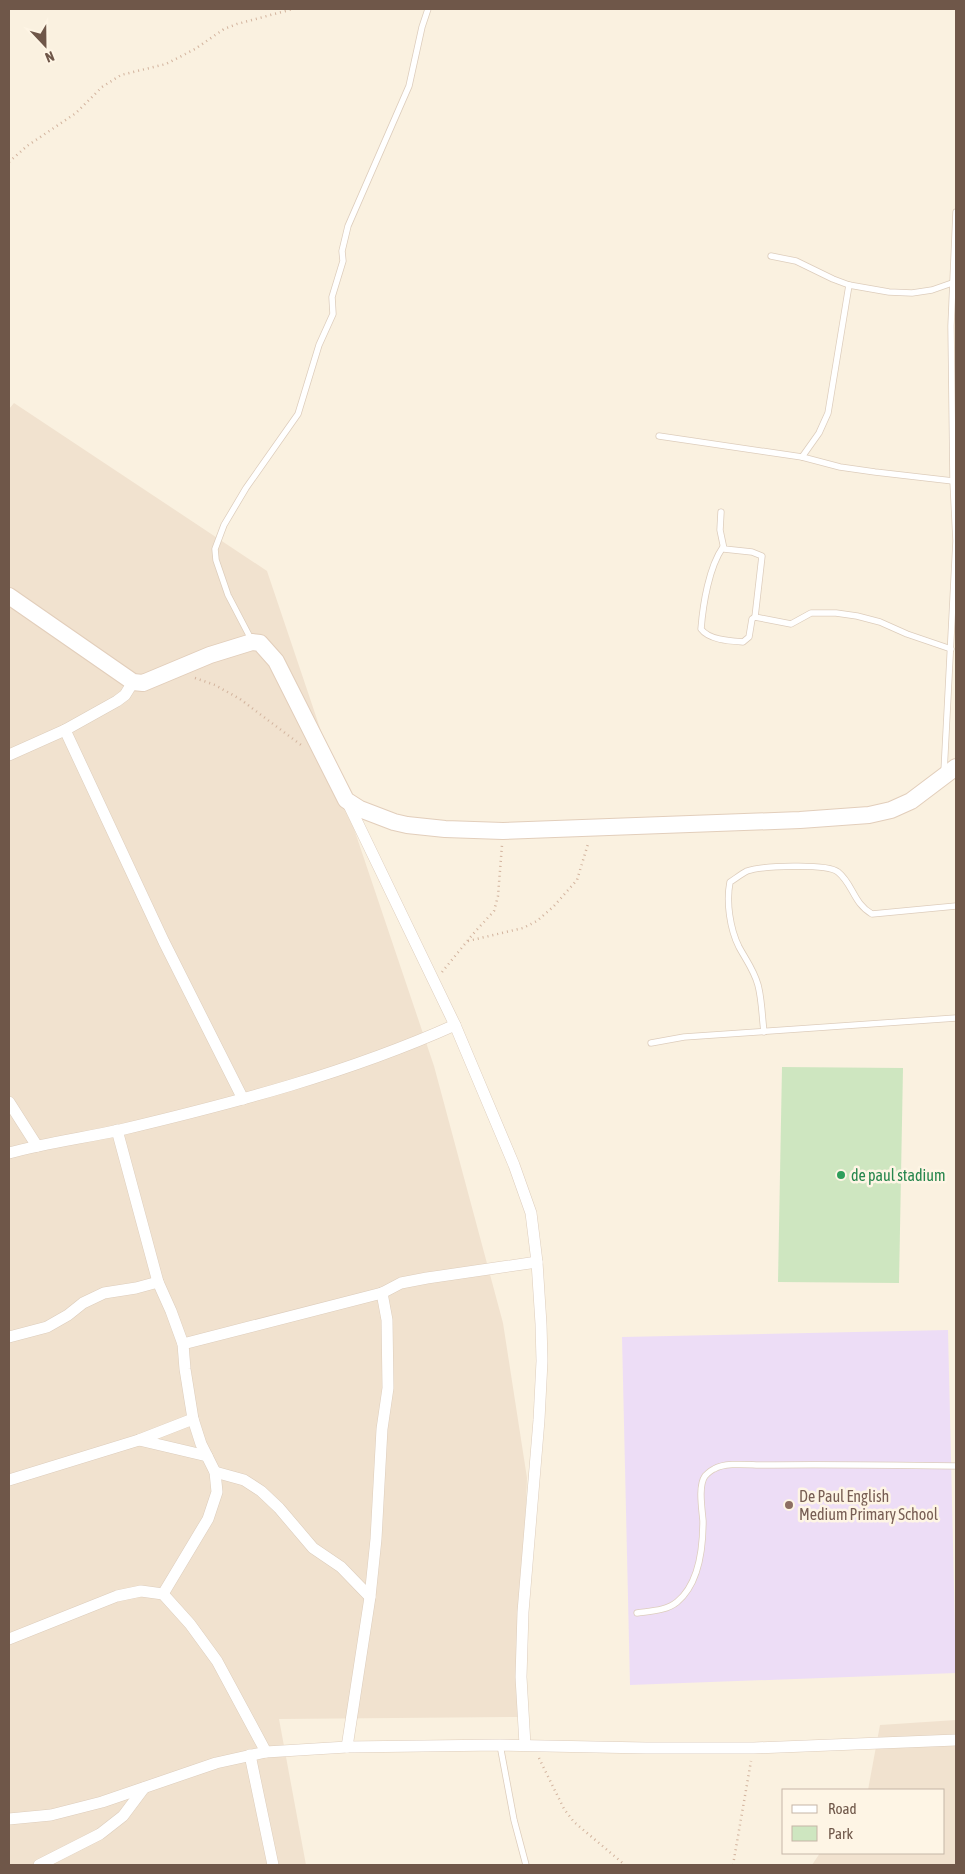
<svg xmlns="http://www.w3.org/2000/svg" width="965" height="1874" font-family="'Asap Condensed',sans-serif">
  <rect width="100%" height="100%" fill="#faf1e0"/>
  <!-- residential -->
  <g fill="#f1e2cf">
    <polygon points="14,403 267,571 434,1066 503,1323 527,1478 518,1717 279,1719 306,1865 9,1865 9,409"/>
    <polygon points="956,1720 956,1865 812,1865 820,1853 944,1853 944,1790 868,1790 880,1725"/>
  </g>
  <!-- education -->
  <polygon fill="#edddf6" points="948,1330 956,1673 630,1685 622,1337"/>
  <!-- green -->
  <polygon fill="#cee6c0" points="782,1067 903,1068 899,1283 778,1282"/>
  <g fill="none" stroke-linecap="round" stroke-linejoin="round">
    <defs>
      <g id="lane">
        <polyline points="771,256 796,261 833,279 849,285 889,292 912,293 932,290 952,283"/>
        <polyline points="659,436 802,457 840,467 875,472 953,481"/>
        <polyline points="802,457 819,433 828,413 849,285"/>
        <polyline points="721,512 720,530 724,549 752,552 762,556 755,617"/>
        <path d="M 723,547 C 709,567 703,604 701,629 C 709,640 730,641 743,642 L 749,637 L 752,619 L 755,617 L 791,624 L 811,613 L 836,613 L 857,616 L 880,622 L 907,634 L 951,649"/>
        <polyline points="252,641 228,595 216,560 215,549 224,525 246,488 298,414 319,345 333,314 332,297 343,261 342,251 348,226 409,86 422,27 428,9"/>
        <polyline points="944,772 956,541 953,481 951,326 956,212"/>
        <path d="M 764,1032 C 762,1017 762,1000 758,985 C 754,970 746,960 739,947 C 730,929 726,902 730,882 C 735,879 741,874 747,871 C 761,866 827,863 838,872 C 853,884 853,903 872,914 L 956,906"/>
        <polyline points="651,1043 684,1037 956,1018"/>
        <path d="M 637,1613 C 650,1611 666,1611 677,1602 C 699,1584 703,1547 703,1521 C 702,1509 698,1486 705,1476 C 707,1474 711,1470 714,1469 C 726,1462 749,1465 763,1465 C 827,1464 892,1465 956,1466"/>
        <polyline points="500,1745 514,1820 526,1865"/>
      </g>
      <g id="street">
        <polyline points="65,730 164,942 243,1099"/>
        <polyline points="9,755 65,730 117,701 125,695 133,682"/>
        <polyline points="347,801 455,1025 514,1165 531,1213 537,1262 541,1324 542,1361 539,1420 523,1612 521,1677 525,1745"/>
        <polyline points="9,1102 37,1146"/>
        <polyline points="117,1130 158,1282 171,1311 183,1344 185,1369 193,1419 201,1444 215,1472 217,1492 208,1519 163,1594"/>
        <path d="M 9,1153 C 45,1143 83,1138 120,1130 C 234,1103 348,1073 455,1025"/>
        <polyline points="9,1337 47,1327 68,1315 83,1303 104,1293 136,1288 158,1282"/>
        <polyline points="183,1344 382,1293 401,1283 427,1278 537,1262"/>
        <polyline points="139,1440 207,1456"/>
        <polyline points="215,1472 244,1480 261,1491 279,1508 313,1548 341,1567 370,1597"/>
        <polyline points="9,1480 139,1440 193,1419"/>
        <polyline points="9,1639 117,1596 141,1591 163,1594 190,1624 217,1661 266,1752"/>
        <polyline points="347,1747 370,1597 376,1539 382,1429 388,1388 387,1320 382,1293"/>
        <polyline points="250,1755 273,1865"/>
        <polyline points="9,1819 51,1815 102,1802 216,1763 266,1752 347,1747 500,1745 646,1748 754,1748 956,1740"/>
        <polyline points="39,1865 100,1834 123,1816 144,1788"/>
      </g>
      <polyline id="secondary" points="9,596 133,682 143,683 210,655 252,642 260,643 276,661 346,800 360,809 394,822 407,825 445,829 503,831 800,820 869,815 891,810 911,801 956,767"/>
    </defs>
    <!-- lane casing -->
    <use href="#lane" stroke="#ddcdbc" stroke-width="7"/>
    <!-- street casing -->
    <use href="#street" stroke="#ddcdbc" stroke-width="12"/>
    <!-- secondary casing -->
    <use href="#secondary" stroke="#e2cebb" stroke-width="18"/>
    <!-- path -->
    <g stroke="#d2b39d" stroke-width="2.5" stroke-dasharray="1 4" stroke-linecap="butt">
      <polyline points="9,162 27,146 76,113 102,87 121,75 166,64 195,49 224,29 237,24 293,9"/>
      <polyline points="195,678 215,685 240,699 301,745"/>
      <polyline points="468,941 523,928 537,921 554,906 577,880 588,844"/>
      <polyline points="442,972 473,934 494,911 498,896 502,845"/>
      <polyline points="539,1758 564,1809 574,1822 625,1865"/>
      <polyline points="733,1865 751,1761"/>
    </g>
    <!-- lane -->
    <use href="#lane" stroke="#fff" stroke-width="5.5"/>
    <!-- street -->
    <use href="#street" stroke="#fff" stroke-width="11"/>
    <!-- secondary -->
    <use href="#secondary" stroke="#fff" stroke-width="16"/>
  </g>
  <!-- markers -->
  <circle fill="#2e9e5b" stroke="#fef5e5" stroke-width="2" cx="841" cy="1175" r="5"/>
  <circle fill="#8d6e63" stroke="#fef5e5" stroke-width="2" cx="789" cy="1505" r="5"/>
  <g text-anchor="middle" stroke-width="5" stroke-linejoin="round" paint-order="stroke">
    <!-- leisure labels -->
    <g font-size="16" fill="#27864d" stroke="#fef5e5" text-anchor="start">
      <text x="851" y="1181">de paul stadium</text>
    </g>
    <!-- education labels -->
    <g font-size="16" fill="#785e54" stroke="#fef5e5" text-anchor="start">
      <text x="799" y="1502">De Paul English<tspan x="799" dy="18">Medium Primary School</tspan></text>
    </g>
  </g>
  <!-- border -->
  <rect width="965" height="1874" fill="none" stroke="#6f5749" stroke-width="20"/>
  <!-- legend -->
  <rect x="782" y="1789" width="162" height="65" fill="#fef5e5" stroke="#c5b6a7"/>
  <rect x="792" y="1805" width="25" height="8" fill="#ffffff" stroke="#c5b6a7"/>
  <text x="828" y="1814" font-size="15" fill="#6f5749">Road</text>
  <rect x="792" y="1826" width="25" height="15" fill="#cee6c0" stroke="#c5b6a7"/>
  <text x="828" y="1839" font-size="15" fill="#6f5749">Park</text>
  <!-- north arrow -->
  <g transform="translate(45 45) rotate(158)" stroke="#fef5e5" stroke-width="4" paint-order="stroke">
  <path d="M0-4L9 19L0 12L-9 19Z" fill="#6f5749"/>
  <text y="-8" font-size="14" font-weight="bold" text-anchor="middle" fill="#6f5749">N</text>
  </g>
</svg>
